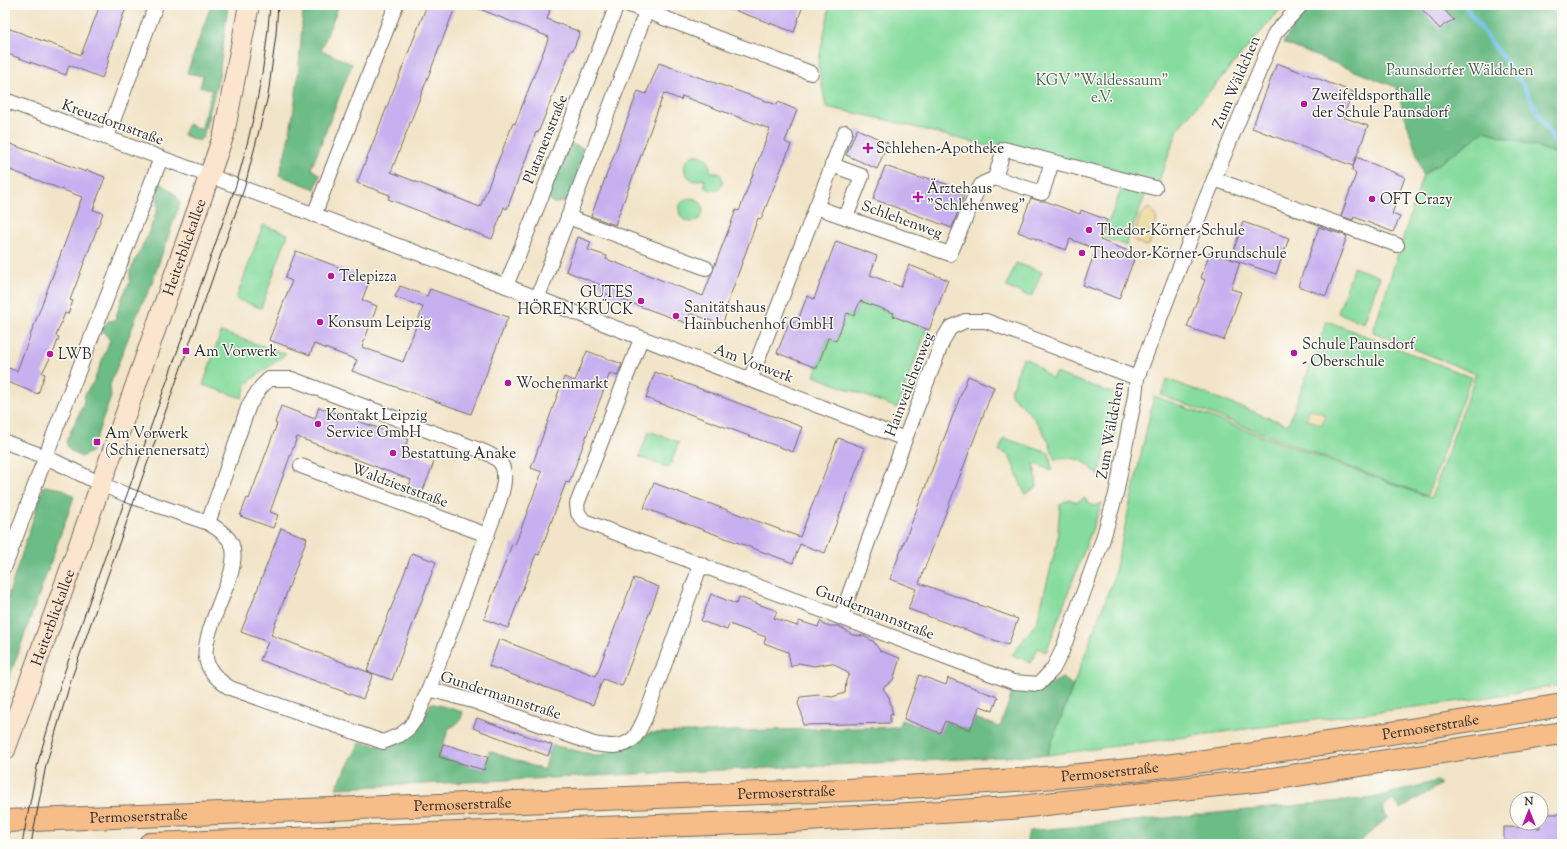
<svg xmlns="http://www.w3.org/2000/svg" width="1567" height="849" font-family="'Sorts Mill Goudy',serif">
  <rect width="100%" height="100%" fill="#fdfcf7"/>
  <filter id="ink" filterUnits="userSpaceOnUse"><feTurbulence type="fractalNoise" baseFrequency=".025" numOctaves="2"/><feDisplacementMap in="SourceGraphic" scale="8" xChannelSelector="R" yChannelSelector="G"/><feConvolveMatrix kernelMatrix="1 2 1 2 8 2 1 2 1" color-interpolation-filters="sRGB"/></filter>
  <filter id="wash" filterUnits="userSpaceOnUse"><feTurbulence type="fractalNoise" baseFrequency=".012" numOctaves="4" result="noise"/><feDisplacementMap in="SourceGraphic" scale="16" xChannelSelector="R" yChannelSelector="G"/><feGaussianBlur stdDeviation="0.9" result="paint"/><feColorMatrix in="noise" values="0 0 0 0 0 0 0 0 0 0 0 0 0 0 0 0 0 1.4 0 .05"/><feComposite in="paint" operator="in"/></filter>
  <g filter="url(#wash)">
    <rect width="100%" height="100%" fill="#f2e4c8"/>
    <!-- green -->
    <g fill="#86dc9e" stroke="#588464">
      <polygon points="830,5 1284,5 1179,127 1157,186 991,147 883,119 826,107 818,64"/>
      <polygon points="1485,131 1556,153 1562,158 1562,685 1476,699 1047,755 1113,580 1154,396 1431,498 1476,374 1373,332 1423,175"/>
      <path d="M 694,155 C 705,154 711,161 710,171 L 720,174 C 728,185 715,196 705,187 L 704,179 L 694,181 C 682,175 681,161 694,155 Z"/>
      <polygon points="1122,187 1146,193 1126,246 1103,237"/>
      <circle cx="691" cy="210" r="12"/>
      <polygon points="263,225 288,234 261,308 236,299"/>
      <polygon points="1016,263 1042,272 1031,297 1006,287"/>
      <polygon points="1354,267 1380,277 1364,323 1338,313"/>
      <polygon points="860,301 894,313 894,316 927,329 897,408 814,376 828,338 836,340 847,313 854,316"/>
      <polygon points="1327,321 1471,377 1427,496 1161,395 1167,379 1288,425"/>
      <polygon points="221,332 286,354 247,383 242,398 203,385"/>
      <path d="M 1023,358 L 1030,360 L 1052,379 L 1055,373 L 1116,394 L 1112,407 L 1117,422 L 1114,442 L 1109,441 C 1103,451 1103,464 1099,476 C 1084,459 1078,456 1055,460 C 1048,433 1032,413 1011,395 L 1011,388 L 1014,386 L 1017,373 Z"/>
      <polygon points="649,431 679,442 669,468 639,457"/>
      <polygon points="1004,438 1049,453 1052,470 1034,464 1037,487 1025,494 1009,455 999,451"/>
      <polygon points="1084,498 1093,506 1102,503 1046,652 1038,648 1031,663 1012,655 1037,622 1057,543 1060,504 1070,499 1076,503"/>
    </g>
    <!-- forest -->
    <g fill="#6cbc85" stroke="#4c7458">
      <polygon points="211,5 228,5 219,76 203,137 199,141 183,135 188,124 201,130 212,90 200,87 203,76 187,73"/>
      <path d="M 303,5 L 339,5 L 321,50 L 352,64 L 311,169 L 320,175 L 315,189 L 279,175 C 296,121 300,62 303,5 Z"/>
      <polygon points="1308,5 1562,5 1562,158 1556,153 1485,131 1423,175 1396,87 1283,43"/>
      <path d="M 565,141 L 591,152 L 572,200 C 565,200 560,204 553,203 L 550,199 L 543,196 Z"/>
      <polygon points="160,183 176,195 180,203 150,288 139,310 110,385 111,397 91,452 81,457 69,450 66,442 83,405 85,394 94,381 110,340 101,329 108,321 115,320 123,295 130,282 130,271 146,239 158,208 157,191"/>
      <polygon points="44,486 63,489 74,497 5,689 5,605"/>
      <path d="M 1062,678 L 1073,685 L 1047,755 L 336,788 L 360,742 L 388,747 L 409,737 L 421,725 L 431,703 L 463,712 C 461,721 457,725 449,728 L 439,757 L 484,770 L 489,751 L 544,770 L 552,745 L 599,756 L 632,743 L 650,733 L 899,727 L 901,720 L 940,733 L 945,721 L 970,730 L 975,718 L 1000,727 L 1014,687 L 1048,686 Z"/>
      <polygon points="1437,781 1441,784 1401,809 1393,800 1382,807 1387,818 1357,844 1026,844 1029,831 1373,798"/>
    </g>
    <!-- sand -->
    <g fill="#eeda9e" stroke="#8c8264">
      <polygon points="1147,209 1151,209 1157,220 1149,245 1146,246 1135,241 1133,238 1140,216"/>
      <polygon points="1310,409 1326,415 1322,425 1306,419"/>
    </g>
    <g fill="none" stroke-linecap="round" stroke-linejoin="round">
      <!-- stream -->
      <polyline stroke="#78c1f0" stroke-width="4.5" points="1464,5 1521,82 1562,155"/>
    </g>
    <g id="blocks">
      <!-- building -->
      <g fill="#c7b0ef">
        <polygon points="100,5 127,5 107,59 109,60 102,78 69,65 66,75 5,53 5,27 81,55"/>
        <polygon points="427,5 456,5 391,172 480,207 513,123 515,124 549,37 470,5 539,5 550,10 547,19 580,32 573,50 571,50 538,133 536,132 507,209 504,207 492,239 388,199 390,195 357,183"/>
        <polygon points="723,5 793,5 802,8 794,32 723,6"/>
        <polygon points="1418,5 1440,5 1454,20 1445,24 1440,29"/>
        <polygon points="659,63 777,105 778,102 797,110 785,142 791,145 761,219 758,218 727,305 729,306 722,325 690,313 686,323 601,292 603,286 566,271 578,237 591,242 588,250 607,256 606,259 703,296 736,210 739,211 770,129 682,96 681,100 664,93 615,225 591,216 638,91 646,94"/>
        <polygon points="1277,63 1353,92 1343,117 1368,126 1353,166 1252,128"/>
        <polygon points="857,129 888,143 877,169 846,155"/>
        <polygon points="5,142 86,172 87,170 105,177 93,210 103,213 70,300 73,301 68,314 65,313 56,336 59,337 54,351 42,373 45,374 38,394 5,381 5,367 17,371 82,197 5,168"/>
        <polygon points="1356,157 1405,177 1392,214 1400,217 1393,232 1354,217 1353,220 1341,216 1356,174 1352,170"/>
        <polygon points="885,166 923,179 924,177 949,185 948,189 964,195 952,228 873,199"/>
        <polygon points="1031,198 1040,201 1045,201 1080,214 1081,210 1107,220 1100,240 1136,254 1119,299 1083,285 1096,249 1070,239 1066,250 1018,232"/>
        <polygon points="1243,222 1289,238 1276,274 1231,259 1240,262 1231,289 1241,292 1224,340 1187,327 1205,280 1201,278 1210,252 1231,259"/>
        <polygon points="1319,227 1347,236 1326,296 1298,286"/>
        <polygon points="836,241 877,256 870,275 901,287 909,265 948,280 929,330 893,316 894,313 860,301 854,316 847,313 836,341 828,338 817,368 777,353 790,320 797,323 807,296 814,299"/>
        <polygon points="296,251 370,279 362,300 377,306 362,347 403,362 423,307 395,297 400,286 427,296 430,289 508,317 471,414 352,371 357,360 314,344 310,355 269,340 292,281 285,278"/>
        <polygon points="587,351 622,364 617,376 610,373 569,483 566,482 539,555 536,554 508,628 484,619 512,544 515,545 542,472 531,468 564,377 575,381"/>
        <polygon points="655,372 802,427 793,452 646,398"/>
        <polygon points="968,376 994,387 919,583 1018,619 1008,645 908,609 916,589 890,579"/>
        <polygon points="281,406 315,419 319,407 408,439 404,450 434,462 422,493 408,488 411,480 297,437 270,512 278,515 273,528 240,516 247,498 249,499 277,424 275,423"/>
        <polygon points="838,438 865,448 825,553 800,544 793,563 644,508 654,483 800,537"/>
        <polygon points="281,528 307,538 271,635 373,674 363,699 260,660 268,642 241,632"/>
        <polygon points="412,553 436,562 392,680 367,671"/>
        <polygon points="634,578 659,587 622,686 603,679 593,705 489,666 499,639 596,676"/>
        <polygon points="711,594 736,604 739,597 777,611 774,618 797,626 799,621 818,627 820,621 826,626 838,626 844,629 852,635 864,636 874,642 880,651 900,658 893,680 883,688 889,697 893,715 890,714 890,723 803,725 802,714 798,704 800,697 819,695 832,697 845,693 846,681 849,674 836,665 831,663 814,666 799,663 791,667 788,652 764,643 766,637 729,624 727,630 701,621"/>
        <polygon points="919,675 946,685 948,678 998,697 993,711 980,706 970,730 945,721 940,733 904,719"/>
        <polygon points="477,718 552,745 548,756 473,728"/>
        <polygon points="443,744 488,757 484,770 439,757"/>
        <polygon points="1541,814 1562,814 1562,844 1504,844 1504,827 1540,828"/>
      </g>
    </g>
  </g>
  <g filter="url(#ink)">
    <use href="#blocks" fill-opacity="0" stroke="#716c62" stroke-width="1"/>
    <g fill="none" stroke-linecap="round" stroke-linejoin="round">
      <defs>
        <g id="minor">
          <polyline points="629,5 811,73"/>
          <polyline points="5,100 506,286 905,439"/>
          <polyline points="107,137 156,5"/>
          <polyline points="1052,162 1042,193 995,178 1004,149 1155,188"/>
          <polyline points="832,165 862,176 846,217"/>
          <polyline points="1214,179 1397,245"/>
          <polyline points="816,207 950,254 976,193 982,184 995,178"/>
          <polyline points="314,215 396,5"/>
          <polyline points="568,217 706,268"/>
          <polyline points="506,286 617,5"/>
          <polyline points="537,299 646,12"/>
          <polyline points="641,339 577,504 578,513 584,521 1013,682 1039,684 1053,669 1062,651 1102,542 1116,494 1135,396 1137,378 1205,201 1275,33 1301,5"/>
          <polyline points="750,380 845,132"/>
          <path d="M 5,442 L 46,457 L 101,484 L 127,495 L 208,523 C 217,528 228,535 232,545 C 235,553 233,565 231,573 C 225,593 202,639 206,658 C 208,671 219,681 230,688 L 383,742 L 400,735 L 409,728 L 417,717 L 429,689 L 494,516 C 499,502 511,474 499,461 C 492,454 482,451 474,448 L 292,379 L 269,379 L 261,387 L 249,405 L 208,523"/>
          <polyline points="301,466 487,535"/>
          <polyline points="5,566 57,426 161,158"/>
          <polyline points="841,617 905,439 943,340 950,328 965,321 986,321 1137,378"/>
          <path d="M 429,689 L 473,701 L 594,744 C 608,746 623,749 634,738 C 638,733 642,724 645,718 L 701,564"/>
        </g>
        <g id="secondary">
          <path id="s1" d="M 5,750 L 101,484 L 224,134 L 249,5"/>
        </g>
        <g id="primary">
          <path id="s2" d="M 5,821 L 872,789 C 970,783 1068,778 1165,766 C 1298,749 1430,727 1562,705"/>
          <polyline points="150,844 772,822 1010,808 1272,779 1562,733"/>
        </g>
      </defs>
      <!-- minor casing -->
      <use href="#minor" stroke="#716c62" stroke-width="16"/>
      <!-- secondary casing -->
      <use href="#secondary" stroke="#716c62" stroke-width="22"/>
      <!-- primary casing -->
      <use href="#primary" stroke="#716c62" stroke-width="24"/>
      <!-- minor -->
      <use href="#minor" stroke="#fff" stroke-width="14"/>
      <!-- secondary -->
      <use href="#secondary" stroke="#fce5cf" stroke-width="20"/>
      <!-- primary -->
      <use href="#primary" stroke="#f7bd88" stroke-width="22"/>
      <!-- tram -->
      <g stroke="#2b2b2b" stroke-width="1">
        <path d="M 22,844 L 38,762 L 63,676 L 236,185 C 253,126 266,67 270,5"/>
        <polyline points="31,844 46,765 72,677 244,189 268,96 276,34 278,5"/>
      </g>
    </g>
  </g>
  <!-- markers -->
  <g fill="#b5179e" stroke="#fdfcf7" stroke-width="1.5">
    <circle cx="1304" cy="104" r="4"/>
    <path d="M866 142h4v4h4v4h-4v4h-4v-4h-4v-4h4z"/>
    <path d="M916 191h4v4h4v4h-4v4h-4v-4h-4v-4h4z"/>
    <circle cx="1372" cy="199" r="4"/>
    <circle cx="1089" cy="230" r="4"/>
    <circle cx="1082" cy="253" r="4"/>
    <circle cx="331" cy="276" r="4"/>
    <circle cx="641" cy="301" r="4"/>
    <circle cx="676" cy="316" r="4"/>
    <circle cx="320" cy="322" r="4"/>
    <rect x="182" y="347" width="8" height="8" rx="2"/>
    <circle cx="1294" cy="353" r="4"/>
    <circle cx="50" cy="354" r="4"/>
    <circle cx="508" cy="383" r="4"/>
    <circle cx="318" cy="424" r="4"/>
    <rect x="93" y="438" width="8" height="8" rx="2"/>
    <circle cx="393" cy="453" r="4"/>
  </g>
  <g text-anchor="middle" stroke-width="3" stroke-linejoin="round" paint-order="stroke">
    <!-- park labels -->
    <g font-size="15" fill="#46604e" stroke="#fdfcf7">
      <text x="1460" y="75">Paunsdorfer Wäldchen</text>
      <text x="1102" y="85">KGV "Waldessaum"<tspan x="1102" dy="17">e.V.</tspan></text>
    </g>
    <!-- street labels -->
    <g font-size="15" fill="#2b2b2b" stroke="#fdfcf7">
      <text transform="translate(1236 82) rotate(-67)" y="5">Zum Wäldchen</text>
      <text transform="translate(113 122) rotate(20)" y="5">Kreuzdornstraße</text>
      <text transform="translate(545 139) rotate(-68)" y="5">Platanenstraße</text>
      <text transform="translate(902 219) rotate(20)" y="5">Schlehenweg</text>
      <text dy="5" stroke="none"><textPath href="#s1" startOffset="534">Heiterblickallee</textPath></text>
      <text transform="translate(754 363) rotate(21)" y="5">Am Vorwerk</text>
      <text transform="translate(909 384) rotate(-69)" y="5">Hainveilchenweg</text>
      <text transform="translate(1110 430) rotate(-80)" y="5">Zum Wäldchen</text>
      <text transform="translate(400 485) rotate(20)" y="5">Waldzieststraße</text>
      <text transform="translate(875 612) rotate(21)" y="5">Gundermannstraße</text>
      <text dy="5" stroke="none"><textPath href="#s1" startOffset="141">Heiterblickallee</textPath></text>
      <text transform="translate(501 695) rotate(18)" y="5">Gundermannstraße</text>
      <text dy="5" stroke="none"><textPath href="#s2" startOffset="1430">Permoserstraße</textPath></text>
      <text dy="5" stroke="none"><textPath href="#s2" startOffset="1106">Permoserstraße</textPath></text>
      <text dy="5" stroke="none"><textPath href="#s2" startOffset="782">Permoserstraße</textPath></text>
      <text dy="5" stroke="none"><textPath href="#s2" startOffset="458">Permoserstraße</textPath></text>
      <text dy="5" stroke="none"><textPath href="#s2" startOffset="134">Permoserstraße</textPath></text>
    </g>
    <!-- poi labels -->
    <g font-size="15" fill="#2b2b2b" stroke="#fdfcf7" text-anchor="start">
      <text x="1312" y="100">Zweifeldsporthalle<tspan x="1312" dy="17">der Schule Paunsdorf</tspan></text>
      <text x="876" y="153">Schlehen-Apotheke</text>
      <text x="927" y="193">Ärztehaus<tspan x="927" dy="17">"Schlehenweg"</tspan></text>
      <text x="1380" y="204">OFT Crazy</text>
      <text x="1097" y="235">Thedor-Körner-Schule</text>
      <text x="1090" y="258">Theodor-Körner-Grundschule</text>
      <text x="339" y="281">Telepizza</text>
      <text x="633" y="297" text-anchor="end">GUTES<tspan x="633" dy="17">HÖREN KRÜCK</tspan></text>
      <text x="684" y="312">Sanitätshaus<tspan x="684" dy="17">Hainbuchenhof GmbH</tspan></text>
      <text x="328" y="327">Konsum Leipzig</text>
      <text x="1302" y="349">Schule Paunsdorf<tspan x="1302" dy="17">- Oberschule</tspan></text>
      <text x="194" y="356">Am Vorwerk</text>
      <text x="58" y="359">LWB</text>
      <text x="516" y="388">Wochenmarkt</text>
      <text x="326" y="420">Kontakt Leipzig<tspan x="326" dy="17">Service GmbH</tspan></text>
      <text x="105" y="438">Am Vorwerk<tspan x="105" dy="17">(Schienenersatz)</tspan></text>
      <text x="401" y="458">Bestattung Anake</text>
    </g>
  </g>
  <!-- margin -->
  <rect width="1567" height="849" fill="none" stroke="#fdfcf7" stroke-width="20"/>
  <!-- north arrow -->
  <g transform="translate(1529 811)"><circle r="19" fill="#fdfcf7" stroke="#a9a8a5"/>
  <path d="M0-3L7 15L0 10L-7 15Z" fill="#b5179e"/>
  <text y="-6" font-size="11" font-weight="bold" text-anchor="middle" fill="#2b2b2b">N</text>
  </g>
</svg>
